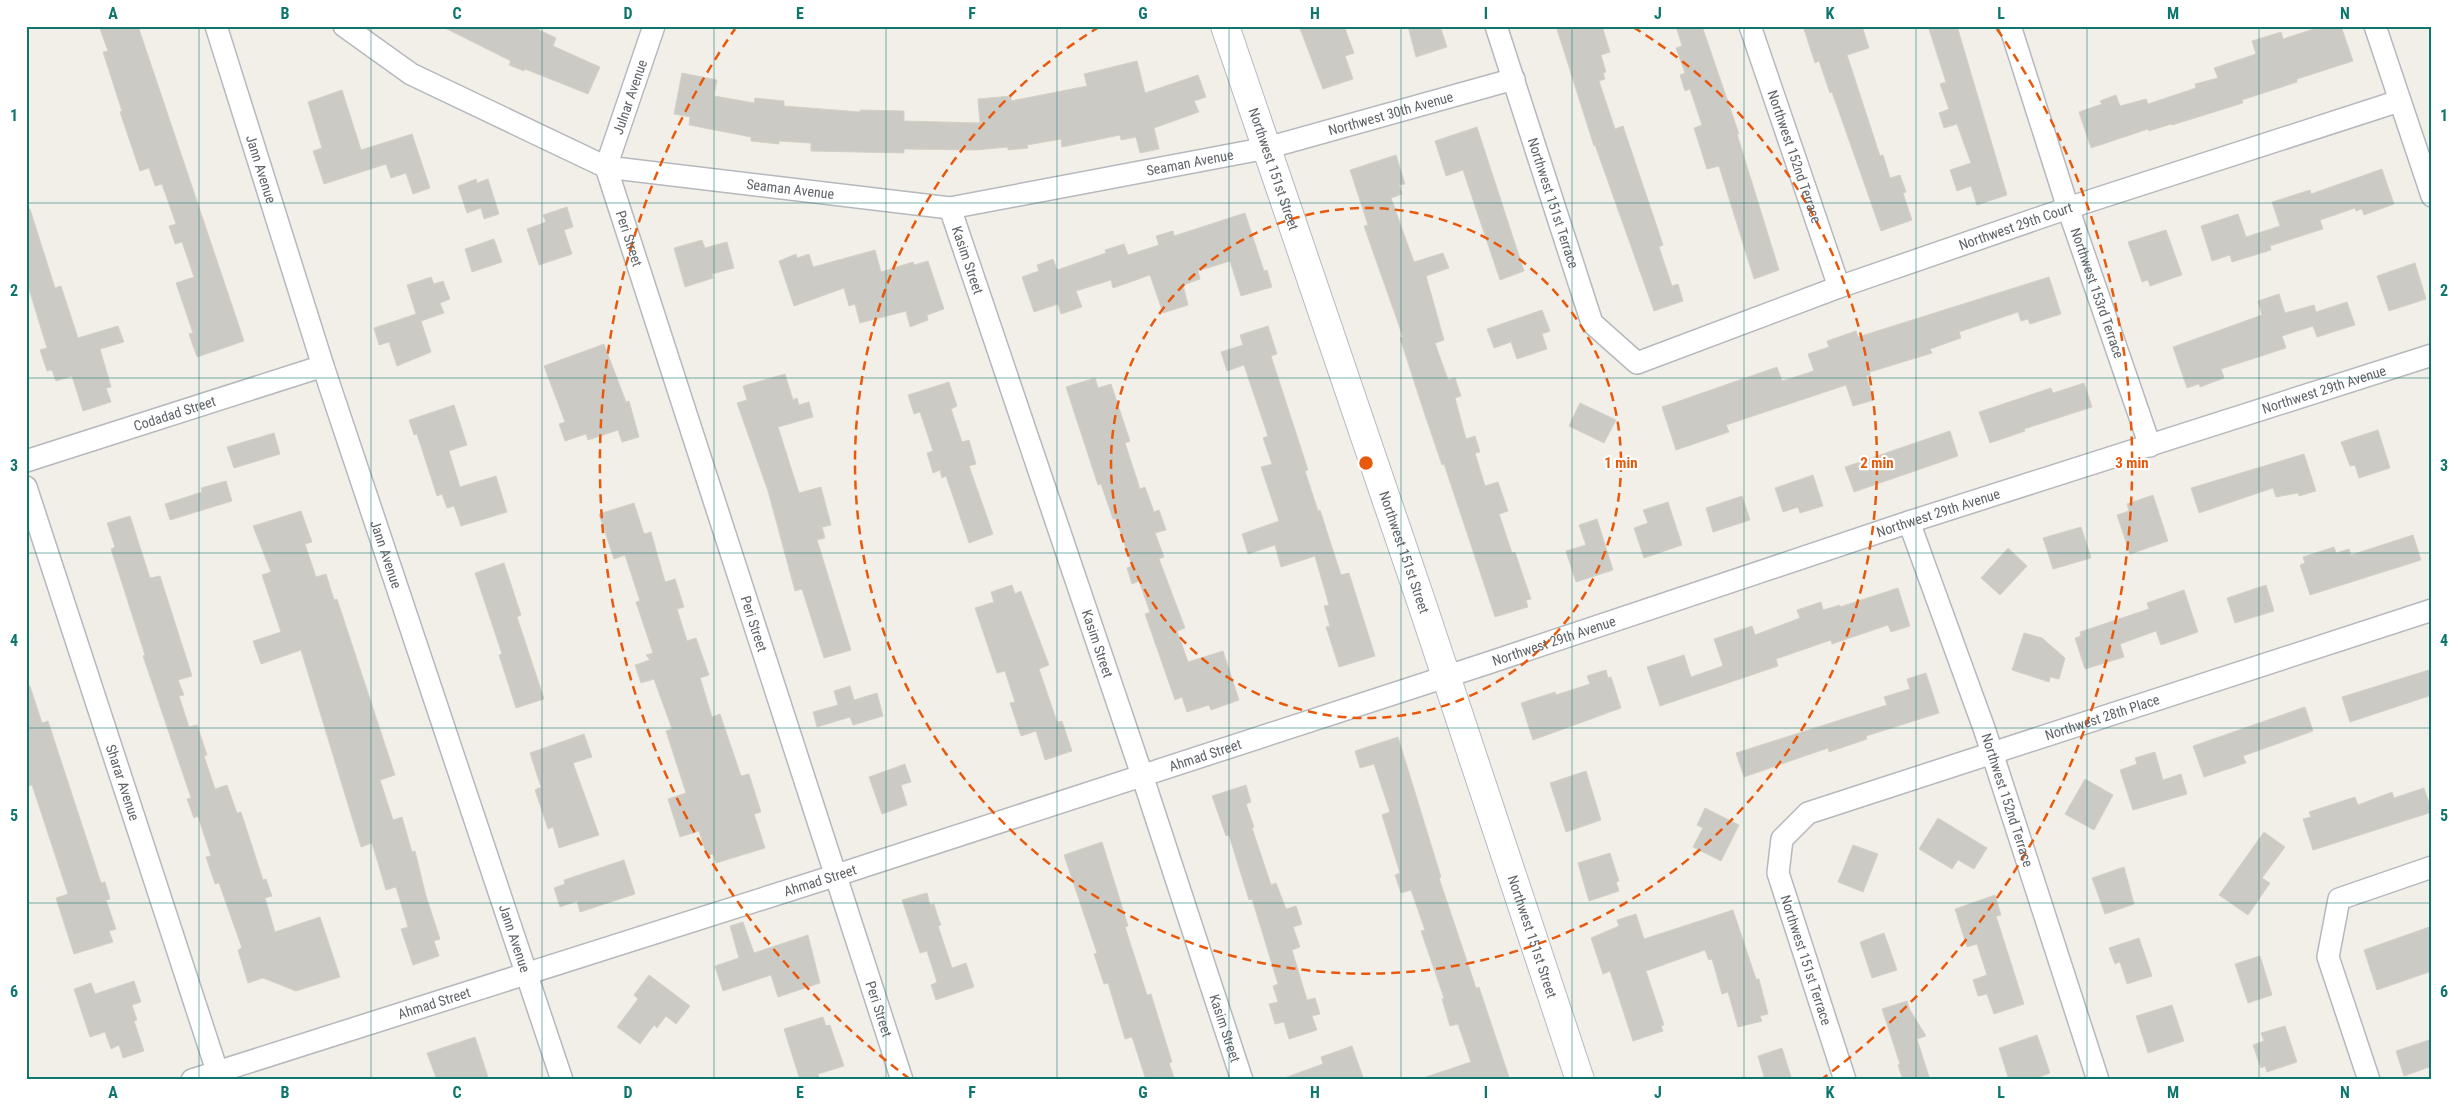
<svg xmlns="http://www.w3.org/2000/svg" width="2458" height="1106" font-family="'Roboto Condensed',sans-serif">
  <rect width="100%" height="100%" fill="#f1efe8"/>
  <!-- building -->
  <g fill="#cccac5" stroke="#d6d1c6">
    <polygon points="99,26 138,26 244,341 197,357 189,334 193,333 176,283 194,277 182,242 175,244 169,226 176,224 162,184 155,186 149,168 140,171 120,112 122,111 103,52 108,51"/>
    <polygon points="441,26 531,26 556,38 553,46 600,67 588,94 525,69 524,71 509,65 511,61"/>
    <polygon points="1299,26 1344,26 1354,53 1345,56 1353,79 1323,89"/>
    <polygon points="1408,26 1440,26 1447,47 1416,57"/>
    <polygon points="1556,26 1602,26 1610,52 1601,55 1606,72 1603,73 1605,79 1599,81 1615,129 1623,126 1663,245 1659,247 1672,286 1678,284 1683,301 1654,311 1595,145 1594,146"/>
    <polygon points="1676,26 1702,26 1739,134 1737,134 1779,270 1754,279 1719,166 1707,169 1694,128 1702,125 1690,89 1685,91 1680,75 1685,73 1676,48 1682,46"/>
    <polygon points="1803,26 1862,26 1869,48 1847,55 1880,156 1883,155 1890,178 1900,175 1906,192 1903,193 1912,220 1881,231 1832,92 1830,93 1819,61 1815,63"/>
    <polygon points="1928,26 1957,26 2007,195 1977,205 1971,186 1957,191 1950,170 1971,163 1957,124 1944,128 1939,113 1949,109 1940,84 1946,82"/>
    <polygon points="2323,26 2341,26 2353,61 2297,79 2297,82 2242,100 2243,103 2172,125 2171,124 2149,131 2148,129 2091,148 2079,112 2102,104 2100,101 2116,95 2120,106 2146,99 2148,104 2196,88 2195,84 2218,78 2214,68 2256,54 2252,41 2281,32 2283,39"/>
    <polygon points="1137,61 1145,93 1198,75 1206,97 1194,101 1199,112 1154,128 1159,149 1140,153 1136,137 1121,140 1120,135 1062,147 1061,139 1027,145 1028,148 1008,150 1008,147 976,150 904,149 904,153 811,151 811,143 779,141 779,144 751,141 751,137 689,125 690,117 674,114 682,73 717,80 714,96 754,103 755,98 784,101 784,106 860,112 860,110 904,111 904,121 980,123 978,99 1011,96 1011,101 1087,86 1084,74"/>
    <polygon points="342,90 361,150 412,134 430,188 413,194 406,173 391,178 386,164 324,184 313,151 322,148 308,102"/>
    <polygon points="1477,127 1524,271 1500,280 1463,170 1446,176 1435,141"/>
    <polygon points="1396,155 1405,184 1399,185 1402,194 1391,198 1414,262 1443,253 1449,268 1426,276 1444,340 1435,343 1448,380 1455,378 1461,396 1455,398 1466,439 1475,436 1480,452 1475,453 1485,486 1498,482 1508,511 1499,514 1512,553 1515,552 1531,599 1526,600 1528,607 1495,617 1444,464 1442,465 1423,409 1400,338 1403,337 1364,226 1368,225 1350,170"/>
    <polygon points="2382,169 2394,204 2364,215 2362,209 2356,211 2355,208 2320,220 2323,229 2270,246 2271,250 2232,262 2230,255 2212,261 2201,226 2238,214 2246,237 2280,226 2272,202 2310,190 2311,194"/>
    <polygon points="476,179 477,183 488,179 499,214 484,219 481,208 467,213 458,186"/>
    <polygon points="567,207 573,227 564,230 572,254 539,265 527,229 546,222 543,215"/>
    <polygon points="26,209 30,209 55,288 61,286 78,338 118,326 124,342 100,349 111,387 106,388 111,402 83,411 72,376 56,381 52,370 47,371 40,350 47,348 26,279"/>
    <polygon points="1245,213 1264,271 1267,270 1272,287 1241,296 1230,261 1198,271 1200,279 1183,285 1188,305 1163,313 1150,275 1113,288 1111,280 1076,291 1082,307 1061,314 1058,304 1034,312 1022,277 1039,271 1037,265 1053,259 1057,270 1106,253 1105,250 1124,244 1128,255 1159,245 1156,236 1173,231 1174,236"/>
    <polygon points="2166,230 2182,275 2150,286 2148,280 2142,282 2128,242"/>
    <polygon points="494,239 502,262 472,272 465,249"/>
    <polygon points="702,240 705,248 727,242 734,268 712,274 713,278 685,287 674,248"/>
    <polygon points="875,250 881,272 913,262 914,265 928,261 944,309 927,315 928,320 910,327 906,311 860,323 855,304 849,306 844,288 794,306 779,261 796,254 797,258 809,254 813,267"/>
    <polygon points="2415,263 2426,299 2389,311 2377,276"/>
    <polygon points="431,277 434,284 443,281 450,299 440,303 444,313 421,321 431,352 397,366 389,342 379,345 374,328 416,314 407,285"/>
    <polygon points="2049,277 2061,314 2030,324 2028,319 2021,321 2018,312 1959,332 1961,338 1930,349 1932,353 1870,372 1870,375 1866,376 1874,400 1853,406 1846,385 1726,425 1729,432 1676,450 1662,407 1777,367 1782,381 1814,371 1808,354 1829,347 1827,341 1856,331 1858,337"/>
    <polygon points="2279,294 2285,313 2314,305 2316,312 2347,302 2355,325 2317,337 2313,326 2282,336 2286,348 2221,369 2224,378 2200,387 2199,384 2187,388 2173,347 2262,315 2258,301"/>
    <polygon points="1542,310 1550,331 1542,334 1547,349 1517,359 1511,342 1494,348 1487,329"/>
    <polygon points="1268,326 1277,354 1271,356 1308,470 1305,471 1318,511 1320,510 1341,575 1349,573 1375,656 1339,667 1326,627 1330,626 1324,606 1329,605 1315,556 1281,567 1275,545 1248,554 1242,534 1279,521 1261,467 1272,464 1263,438 1268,436 1251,386 1244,365 1227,371 1221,352 1243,345 1240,335"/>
    <polygon points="604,344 626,402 629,401 639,437 622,442 618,430 588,440 586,434 565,441 559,424 565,422 544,366"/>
    <polygon points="785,374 793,400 797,398 799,405 809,402 813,417 778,427 799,493 821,487 831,525 822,527 825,538 817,540 851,650 824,658 802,589 795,591 768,491 737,403 747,400 743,386"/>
    <polygon points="1095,378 1098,388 1111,384 1130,441 1125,443 1140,489 1145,487 1154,512 1159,510 1166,530 1155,533 1164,557 1159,559 1185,628 1177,631 1188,662 1223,651 1239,700 1211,710 1209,705 1187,712 1182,697 1175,700 1145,614 1150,612 1139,581 1132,584 1127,568 1132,566 1116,519 1113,519 1101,484 1098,485 1066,387"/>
    <polygon points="949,382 957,406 951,409 962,442 969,440 976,464 969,466 993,534 969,543 946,476 942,478 940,470 933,473 927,453 933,451 920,412 914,414 908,395"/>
    <polygon points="2084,383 2092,407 2024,429 2025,431 1990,443 1979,412 2051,388 2053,393"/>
    <polygon points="1580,403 1616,420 1604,443 1569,426"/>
    <polygon points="454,405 467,445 449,451 460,487 496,476 507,512 461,526 454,506 447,508 442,494 437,496 417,434 414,435 409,420"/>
    <polygon points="2378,430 2390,468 2359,478 2355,465 2350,466 2341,442"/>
    <polygon points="1950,431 1958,456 1854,492 1845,467"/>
    <polygon points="274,433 280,454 234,468 227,447"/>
    <polygon points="2304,454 2316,491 2299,496 2298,493 2276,497 2273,488 2199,513 2191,488"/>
    <polygon points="1813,475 1823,506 1800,513 1798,507 1783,512 1775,488"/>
    <polygon points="226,481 232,501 170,520 165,504 202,492 201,488"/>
    <polygon points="2153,495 2168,541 2130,554 2117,515 2129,511 2127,504"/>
    <polygon points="1742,496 1750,520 1713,532 1706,508"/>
    <polygon points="1668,502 1682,545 1644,558 1634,528 1648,523 1643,510"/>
    <polygon points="634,503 644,534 651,532 665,582 675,579 684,607 677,609 687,641 696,638 709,675 700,678 712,717 720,714 741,776 749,774 761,812 754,814 765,848 716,863 713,854 707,856 699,831 680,837 668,799 686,793 666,731 672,729 654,679 641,683 635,665 650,660 646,655 653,653 636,602 640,601 625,555 614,559 599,514"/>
    <polygon points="301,511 312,542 305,544 316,577 326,574 334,600 337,599 395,775 380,780 393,820 402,817 412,852 415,851 426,896 440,939 434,941 439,956 413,965 401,929 408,927 396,887 386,890 372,843 361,847 301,650 261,664 253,641 281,632 262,575 271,572 253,526"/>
    <polygon points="130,516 150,578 160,576 192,676 178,680 184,695 179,696 189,727 197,725 207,755 204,756 215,789 227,785 237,813 241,812 263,880 266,879 272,896 265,898 275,932 320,917 340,977 296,991 263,978 248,983 238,950 242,948 219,883 215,884 206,857 211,856 198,816 194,818 187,799 191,798 143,656 145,655 111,549 115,547 107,523"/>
    <polygon points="1597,519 1613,570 1576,582 1566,551 1586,545 1579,525"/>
    <polygon points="2081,527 2091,558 2053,569 2043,538"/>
    <polygon points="2413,535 2421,560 2310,595 2300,565 2305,563 2303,557 2334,547 2336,553 2349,549 2351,555"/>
    <polygon points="2008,548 2027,566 2000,595 1981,578"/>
    <polygon points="504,563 521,615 517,617 544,699 516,708 499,655 502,654 475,573"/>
    <polygon points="1012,585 1015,594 1021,591 1049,665 1039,669 1057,722 1062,721 1072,751 1045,760 1036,731 1021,736 1010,703 1015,702 1005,671 997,673 975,608 994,602 991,592"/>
    <polygon points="2266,585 2274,611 2235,623 2227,598"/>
    <polygon points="1898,588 1910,626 1891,632 1888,625 1832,644 1831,640 1776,659 1778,666 1660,706 1647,667 1684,655 1691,677 1723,666 1714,639 1752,626 1755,635 1800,618 1797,610 1821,602 1823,610 1840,605 1840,607"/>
    <polygon points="2184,590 2198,632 2161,645 2156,631 2120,644 2124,657 2085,669 2075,638 2081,636 2080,632 2149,609 2147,603"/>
    <polygon points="2024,633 2042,638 2065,658 2059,679 2050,677 2049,682 2012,670"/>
    <polygon points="2432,669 2432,695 2350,722 2342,697"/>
    <polygon points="1606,670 1608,678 1611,677 1621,708 1533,740 1521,703 1555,692 1556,695 1590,684 1587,676"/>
    <polygon points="1926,673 1939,713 1866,736 1867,739 1829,752 1828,748 1744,777 1736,753 1887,705 1884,697 1910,689 1907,679"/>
    <polygon points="26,686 30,686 42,723 48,721 101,883 105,882 110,899 106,900 116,929 109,931 113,942 74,954 56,898 68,894 32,785 26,787"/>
    <polygon points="850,686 854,700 877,693 883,716 853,725 850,717 817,727 813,712 838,705 834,691"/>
    <polygon points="2305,707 2313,731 2243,756 2246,763 2204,777 2193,746"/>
    <polygon points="584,734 592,757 573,763 599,835 559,848 553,827 548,829 535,790 541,787 530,753"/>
    <polygon points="1398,737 1441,877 1439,878 1476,988 1479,987 1510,1080 1427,1080 1426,1077 1471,1062 1458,1024 1450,1026 1442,999 1444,998 1421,931 1425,930 1411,890 1401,893 1395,875 1400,873 1382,815 1390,812 1374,764 1360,768 1355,751"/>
    <polygon points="2155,752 2163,780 2181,774 2187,794 2133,810 2120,770 2137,764 2135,758"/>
    <polygon points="905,764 911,782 901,785 907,805 882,814 869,777"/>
    <polygon points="1586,771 1601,820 1566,832 1550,783"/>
    <polygon points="2085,779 2113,795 2094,830 2065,814"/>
    <polygon points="1246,785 1251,802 1246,804 1254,827 1252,828 1271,885 1276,883 1286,909 1296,906 1302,924 1293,927 1300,947 1292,950 1307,1000 1315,998 1320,1014 1312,1016 1317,1030 1289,1039 1284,1022 1275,1024 1269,1004 1278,1002 1273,986 1278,984 1252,899 1249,900 1229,835 1226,836 1212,796"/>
    <polygon points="2424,788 2432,812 2313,850 2303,819 2311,817 2309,812 2355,797 2358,805 2392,792 2394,798"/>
    <polygon points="1705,808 1739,825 1721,861 1693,847 1703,828 1697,825"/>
    <polygon points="1938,818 1987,848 1974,869 1958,860 1952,869 1919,849"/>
    <polygon points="2264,832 2285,847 2262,878 2270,883 2248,915 2219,895"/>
    <polygon points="1102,842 1128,926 1125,927 1147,995 1151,994 1172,1062 1169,1063 1175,1080 1146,1080 1132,1037 1125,1039 1108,983 1104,984 1094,954 1097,953 1064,855"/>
    <polygon points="1853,845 1878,854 1863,892 1838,882"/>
    <polygon points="1610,853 1619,881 1616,882 1619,891 1589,901 1578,863"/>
    <polygon points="624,860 635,894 580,912 577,901 560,907 554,888 565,884 564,880"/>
    <polygon points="2124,867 2134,904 2105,914 2092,878"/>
    <polygon points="927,893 930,905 934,904 937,914 941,925 938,926 952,968 966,963 974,987 936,1000 931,985 937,982 927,951 920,953 902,900"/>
    <polygon points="1995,895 2001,915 1996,916 2024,1004 1994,1014 1987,994 1978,996 1973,980 1987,975 1977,944 1967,947 1955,909"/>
    <polygon points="1733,910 1756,979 1759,979 1768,1014 1760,1016 1762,1021 1738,1027 1728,992 1722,994 1712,959 1709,960 1705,950 1646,971 1664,1025 1661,1026 1663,1031 1633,1041 1610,971 1603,974 1591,938 1619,926 1617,920 1636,914 1644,939"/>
    <polygon points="743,922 754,953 808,935 820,983 778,997 771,975 723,991 715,966 739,958 730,926"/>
    <polygon points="2432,926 2432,971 2377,990 2364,950"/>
    <polygon points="1884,933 1897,970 1872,978 1860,942"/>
    <polygon points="2139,938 2152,976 2127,984 2120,962 2115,964 2109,948"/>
    <polygon points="2260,956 2272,995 2248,1003 2235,964"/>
    <polygon points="649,975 690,1006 676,1024 666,1016 657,1028 654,1025 640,1044 617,1027 638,999 634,995"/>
    <polygon points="134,981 141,1002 132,1005 137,1020 134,1021 144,1051 123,1058 119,1045 111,1049 105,1032 90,1037 74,989 91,983 95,994"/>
    <polygon points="1907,1001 1910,1010 1926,1036 1917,1039 1930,1080 1903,1080 1898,1065 1900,1064 1882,1009"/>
    <polygon points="2172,1005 2184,1041 2148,1053 2136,1016"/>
    <polygon points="823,1017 826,1026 830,1025 844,1066 818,1074 820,1080 800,1080 784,1029"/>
    <polygon points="2285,1026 2297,1062 2267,1072 2265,1066 2261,1068 2253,1045 2264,1041 2261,1033"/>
    <polygon points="2037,1035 2050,1073 2031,1080 2009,1080 1999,1048"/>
    <polygon points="475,1037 489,1080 437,1080 427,1053"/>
    <polygon points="2432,1039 2432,1066 2404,1076 2396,1051"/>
    <polygon points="1352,1046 1364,1080 1287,1080 1287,1077 1323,1064 1321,1057"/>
    <polygon points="1782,1048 1792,1080 1765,1080 1758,1056"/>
  </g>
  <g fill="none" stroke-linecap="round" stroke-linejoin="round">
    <defs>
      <g id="street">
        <path id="s1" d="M 216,26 L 323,366 L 562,1080"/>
        <path id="s2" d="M 344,26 L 411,74 L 606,167 L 950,208 L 1267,148 L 1514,79"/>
        <path id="s3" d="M 654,26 L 606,167 L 902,1080"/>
        <path id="s4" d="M 1496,26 L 1592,323 L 1637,363 L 1839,287 L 2068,208 L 2399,101"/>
        <path id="s5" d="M 1750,26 L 1839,287"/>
        <path id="s6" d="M 2010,26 L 2068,208 L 2150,446"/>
        <polyline points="2375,26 2432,196"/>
        <path id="s7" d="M 950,208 L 1142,775 L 1242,1080"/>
        <path id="s8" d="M 26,461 L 323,366"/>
        <path id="s9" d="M 26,487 L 220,1080"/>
        <path id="s10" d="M 1909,522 L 1985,731 L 2098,1080"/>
        <path id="s11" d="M 192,1080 L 834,876 L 1488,663 L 1909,522 L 2432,355"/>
        <path id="s12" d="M 1845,1080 L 1778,873 L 1782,839 L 1808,813 L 2432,610"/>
        <polyline points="2369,1080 2328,957 2339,899 2432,867"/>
      </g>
      <g id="secondary">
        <path id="s13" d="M 1225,26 L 1422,604 L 1580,1080"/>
      </g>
    </defs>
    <!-- street casing -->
    <use href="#street" stroke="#b5b8bc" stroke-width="24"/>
    <!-- secondary casing -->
    <use href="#secondary" stroke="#b6babf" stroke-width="30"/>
    <!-- street -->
    <use href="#street" stroke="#fff" stroke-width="21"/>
    <!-- secondary -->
    <use href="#secondary" stroke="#fff" stroke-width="28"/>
  </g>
  <!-- grid -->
  <path fill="none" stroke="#0f766e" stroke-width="1" stroke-opacity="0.55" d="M 199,26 L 199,1080M 371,26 L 371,1080M 542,26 L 542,1080M 714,26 L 714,1080M 886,26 L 886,1080M 1057,26 L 1057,1080M 1229,26 L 1229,1080M 1401,26 L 1401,1080M 1572,26 L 1572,1080M 1744,26 L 1744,1080M 1916,26 L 1916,1080M 2087,26 L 2087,1080M 2259,26 L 2259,1080M 26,203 L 2432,203M 26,378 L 2432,378M 26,553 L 2432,553M 26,728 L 2432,728M 26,903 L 2432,903"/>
  <!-- distance rings -->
  <g fill="none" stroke="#e8590c" stroke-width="2.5" stroke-dasharray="9 6">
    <circle cx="1366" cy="463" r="255"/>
    <path d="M1633 27A511 511 0 1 1 1099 27"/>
    <path d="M910 1079A766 766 0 0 1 735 29M1997 29A766 766 0 0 1 1822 1079"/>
  </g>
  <g text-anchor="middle" stroke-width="4.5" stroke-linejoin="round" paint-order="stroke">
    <!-- street labels -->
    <g font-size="14" fill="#5f6368" stroke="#fff">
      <text transform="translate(630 97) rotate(-71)" y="5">Julnar Avenue</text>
      <text dy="5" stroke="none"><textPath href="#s2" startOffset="1096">Northwest 30th Avenue</textPath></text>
      <text dy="5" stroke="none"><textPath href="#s5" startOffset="138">Northwest 152nd Terrace</textPath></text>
      <text dy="5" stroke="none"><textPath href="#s2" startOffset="889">Seaman Avenue</textPath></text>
      <text dy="5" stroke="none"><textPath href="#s1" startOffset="150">Jann Avenue</textPath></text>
      <text dy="5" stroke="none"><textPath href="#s13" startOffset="151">Northwest 151st Street</textPath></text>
      <text dy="5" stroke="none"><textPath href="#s2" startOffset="484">Seaman Avenue</textPath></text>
      <text dy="5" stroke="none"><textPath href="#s4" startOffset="186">Northwest 151st Terrace</textPath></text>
      <text dy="5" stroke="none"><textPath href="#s4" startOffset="775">Northwest 29th Court</textPath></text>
      <text dy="5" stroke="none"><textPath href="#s3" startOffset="224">Peri Street</textPath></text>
      <text dy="5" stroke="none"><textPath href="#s7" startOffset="55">Kasim Street</textPath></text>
      <text dy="5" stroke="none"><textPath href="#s6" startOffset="281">Northwest 153rd Terrace</textPath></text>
      <text dy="5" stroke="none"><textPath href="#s11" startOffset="2241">Northwest 29th Avenue</textPath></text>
      <text dy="5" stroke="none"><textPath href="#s8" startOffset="156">Codadad Street</textPath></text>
      <text dy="5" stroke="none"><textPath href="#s11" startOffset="1836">Northwest 29th Avenue</textPath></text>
      <text dy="5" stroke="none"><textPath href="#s13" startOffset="556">Northwest 151st Street</textPath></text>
      <text dy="5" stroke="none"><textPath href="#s1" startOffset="555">Jann Avenue</textPath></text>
      <text dy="5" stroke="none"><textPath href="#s3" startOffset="629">Peri Street</textPath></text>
      <text dy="5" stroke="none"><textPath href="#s11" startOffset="1431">Northwest 29th Avenue</textPath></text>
      <text dy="5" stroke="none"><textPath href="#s7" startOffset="460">Kasim Street</textPath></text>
      <text dy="5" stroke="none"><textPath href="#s12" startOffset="598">Northwest 28th Place</textPath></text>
      <text dy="5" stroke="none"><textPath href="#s11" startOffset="1064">Ahmad Street</textPath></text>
      <text dy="5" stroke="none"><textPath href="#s9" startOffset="311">Sharar Avenue</textPath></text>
      <text dy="5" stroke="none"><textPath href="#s10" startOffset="295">Northwest 152nd Terrace</textPath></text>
      <text dy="5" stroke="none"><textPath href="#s11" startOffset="659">Ahmad Street</textPath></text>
      <text dy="5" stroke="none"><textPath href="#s13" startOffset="961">Northwest 151st Street</textPath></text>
      <text dy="5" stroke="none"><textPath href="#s1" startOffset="960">Jann Avenue</textPath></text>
      <text transform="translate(1806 960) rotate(72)" y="5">Northwest 151st Terrace</text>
      <text dy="5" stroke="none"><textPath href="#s11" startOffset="254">Ahmad Street</textPath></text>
      <text dy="5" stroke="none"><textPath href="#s3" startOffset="1034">Peri Street</textPath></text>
      <text dy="5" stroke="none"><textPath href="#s7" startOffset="865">Kasim Street</textPath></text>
    </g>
  </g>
  <circle cx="1366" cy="463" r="8" fill="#e8590c" stroke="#fff" stroke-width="2.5"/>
  <g font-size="15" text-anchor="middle" font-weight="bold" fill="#e8590c" stroke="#fff" stroke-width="4.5" stroke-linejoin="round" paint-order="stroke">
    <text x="1621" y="468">1 min</text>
    <text x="1877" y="468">2 min</text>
    <text x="2132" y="468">3 min</text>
  </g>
  <!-- border -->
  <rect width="2458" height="1106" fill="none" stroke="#ffffff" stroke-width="55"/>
  <rect x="28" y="28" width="2402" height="1050" fill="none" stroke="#0f766e" stroke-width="2"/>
  <g font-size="16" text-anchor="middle" font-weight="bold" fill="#0f766e">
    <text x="113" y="19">A</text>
    <text x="285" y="19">B</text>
    <text x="457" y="19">C</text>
    <text x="628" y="19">D</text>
    <text x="800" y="19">E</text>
    <text x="972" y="19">F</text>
    <text x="1143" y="19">G</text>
    <text x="1315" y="19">H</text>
    <text x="1486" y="19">I</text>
    <text x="1658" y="19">J</text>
    <text x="1830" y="19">K</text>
    <text x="2001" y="19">L</text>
    <text x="2173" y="19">M</text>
    <text x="2345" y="19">N</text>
    <text x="14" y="121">1</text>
    <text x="2444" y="121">1</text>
    <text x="14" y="296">2</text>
    <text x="2444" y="296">2</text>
    <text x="14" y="471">3</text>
    <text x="2444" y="471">3</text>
    <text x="14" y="646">4</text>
    <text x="2444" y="646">4</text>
    <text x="14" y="821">5</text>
    <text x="2444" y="821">5</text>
    <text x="14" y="997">6</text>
    <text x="2444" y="997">6</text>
    <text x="113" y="1098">A</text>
    <text x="285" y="1098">B</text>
    <text x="457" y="1098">C</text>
    <text x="628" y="1098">D</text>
    <text x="800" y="1098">E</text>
    <text x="972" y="1098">F</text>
    <text x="1143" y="1098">G</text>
    <text x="1315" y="1098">H</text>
    <text x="1486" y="1098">I</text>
    <text x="1658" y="1098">J</text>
    <text x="1830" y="1098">K</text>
    <text x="2001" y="1098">L</text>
    <text x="2173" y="1098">M</text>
    <text x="2345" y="1098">N</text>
  </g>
</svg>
